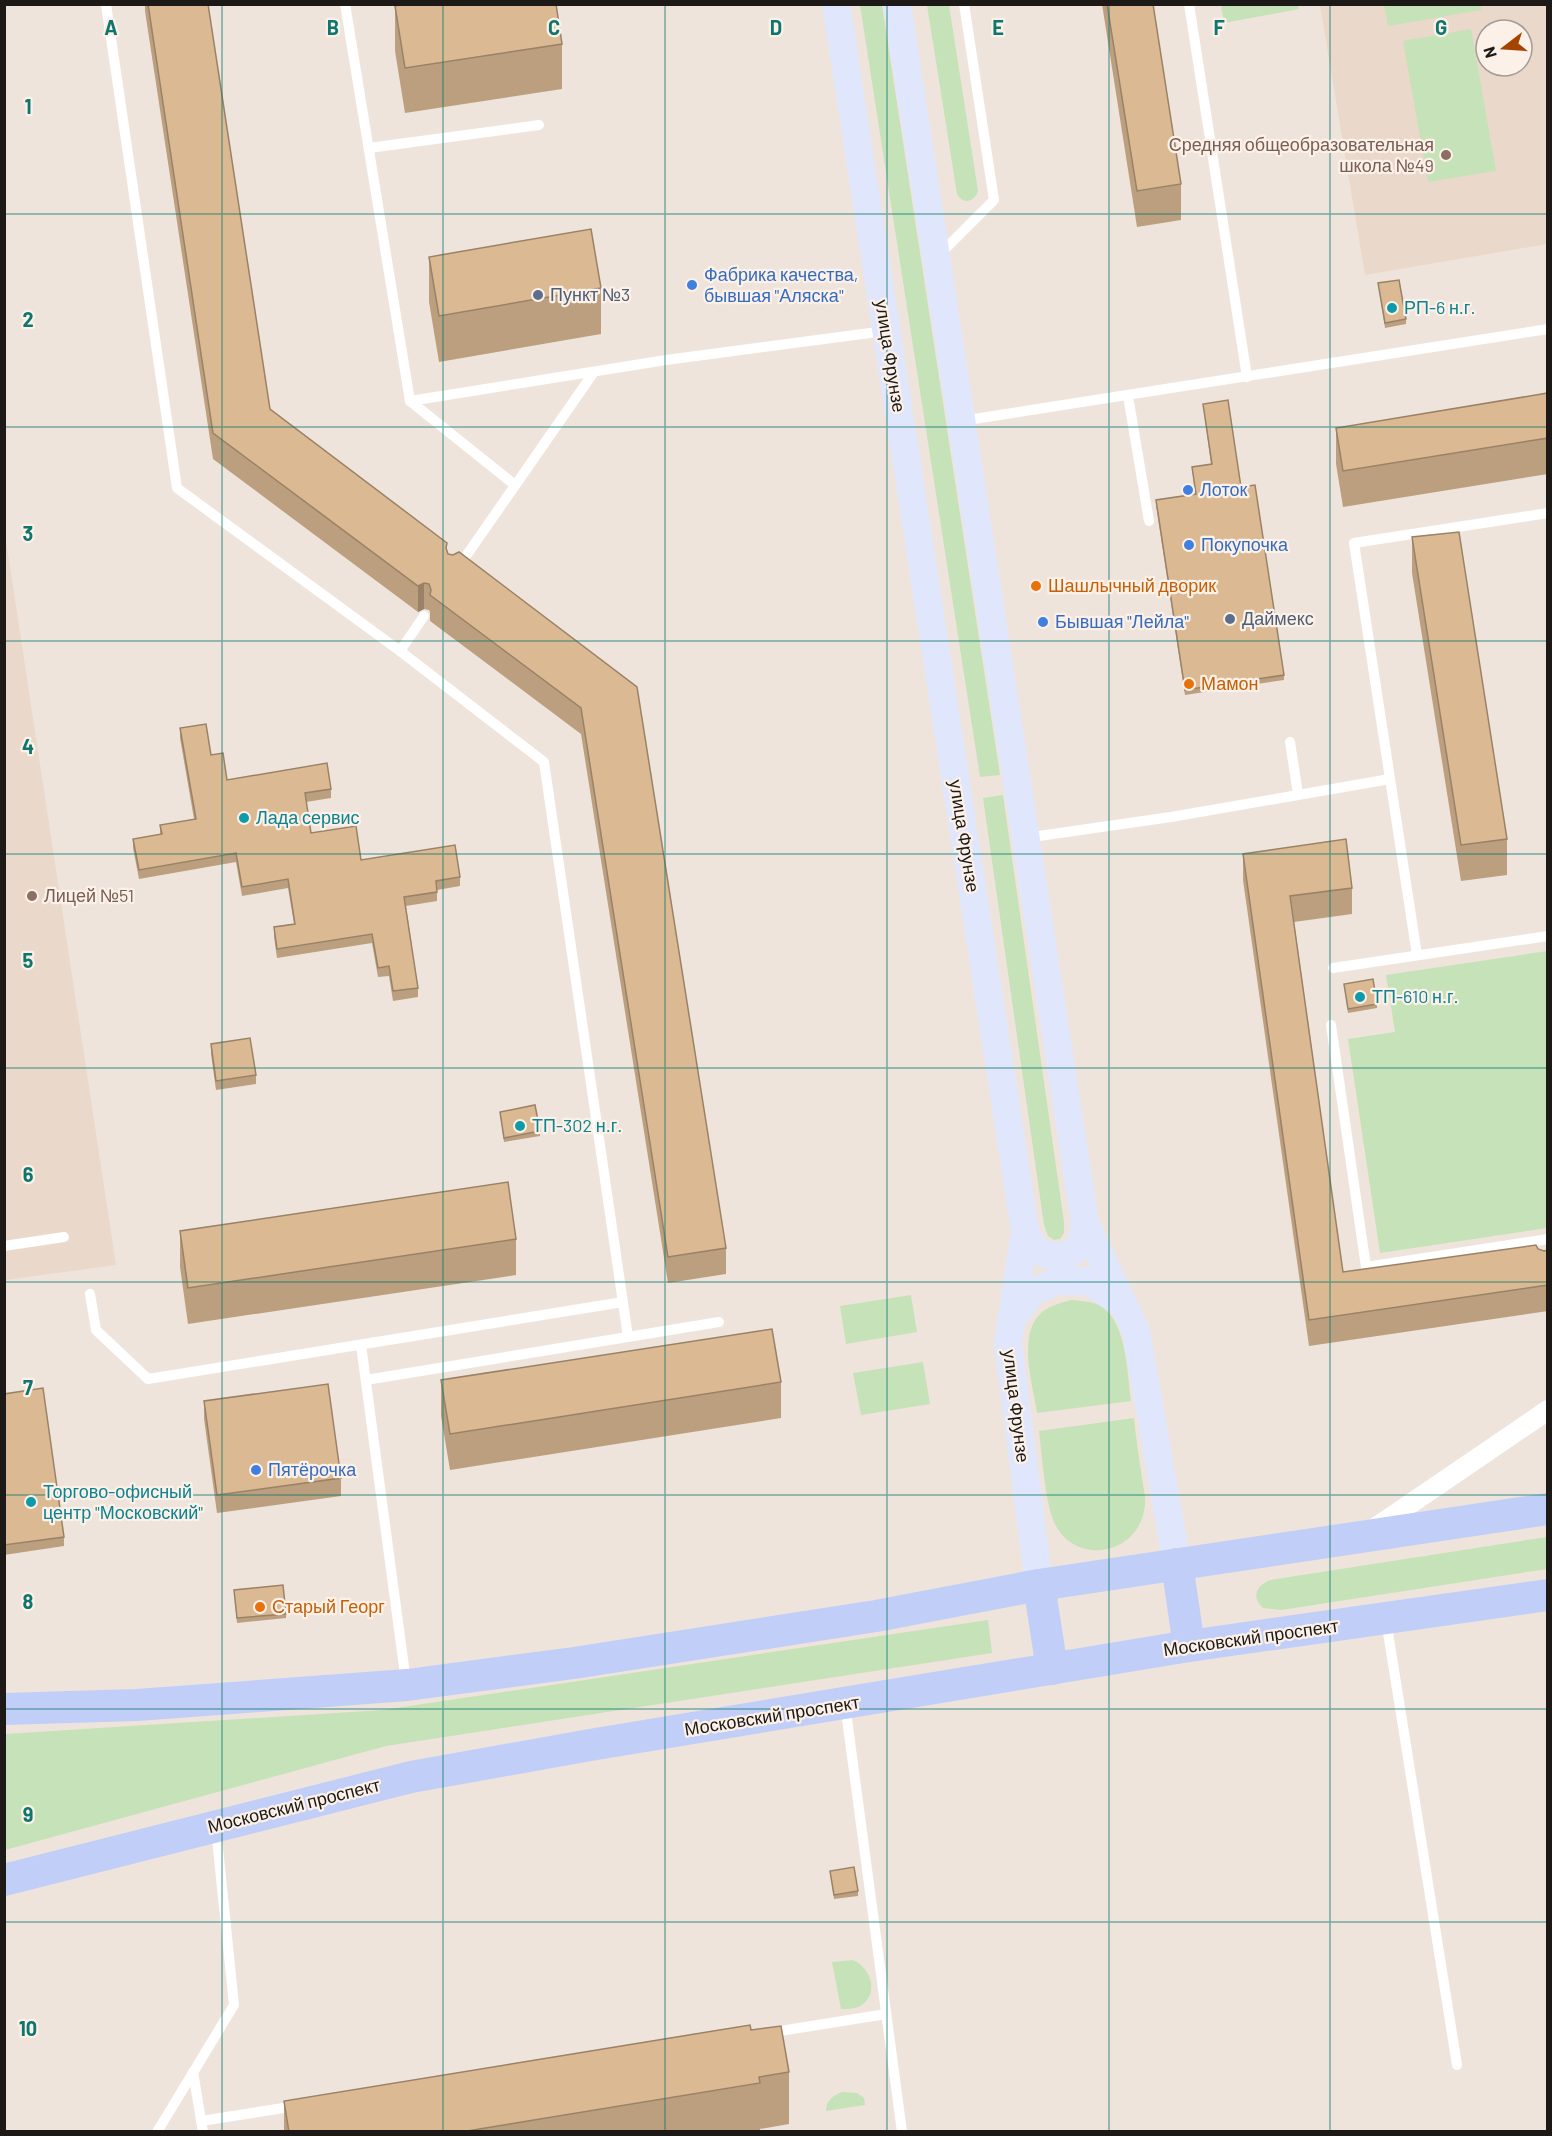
<svg xmlns="http://www.w3.org/2000/svg" width="1552" height="2136" font-family="Barlow,sans-serif">
  <rect width="100%" height="100%" fill="#efe4db"/>
  <!-- built -->
  <g fill="#ead8cb" fill-rule="evenodd">
    <path d="M 1320,5 L 1547,5 L 1547,244 L 1365,275 ZM 1486,30 L 1522,30 L 1522,66 L 1486,66 Z"/>
    <polygon points="4,527 116,1265 5,1280 4,1280"/>
  </g>
  <!-- green -->
  <g fill="#c6e2b8">
    <polygon points="860,5 882,5 1000,775 980,777"/>
    <path d="M 927,5 L 949,5 L 978,191 C 974,202 963,205 957,194 Z"/>
    <polygon points="1221,5 1298,5 1299,9 1224,23"/>
    <polygon points="1384,5 1481,5 1481,10 1388,26"/>
    <polygon points="1471,29 1496,171 1428,182 1403,41"/>
    <polygon points="1003,795 1064,1222 1064,1233 1060,1239 1054,1240 1048,1236 1044,1225 983,798"/>
    <polygon points="1547,951 1547,1228 1380,1253 1348,1039 1395,1032 1386,975"/>
    <polygon points="911,1295 917,1332 846,1344 840,1306"/>
    <path d="M 1071,1300 C 1081,1301 1090,1301 1099,1305 C 1127,1320 1127,1373 1131,1401 L 1037,1413 C 1033,1385 1017,1335 1041,1313 C 1049,1306 1061,1303 1071,1300 Z"/>
    <polygon points="923,1362 930,1404 861,1415 853,1373"/>
    <path d="M 1134,1418 C 1136,1438 1139,1458 1142,1478 C 1143,1486 1146,1496 1145,1505 C 1140,1556 1074,1567 1054,1522 C 1045,1501 1042,1455 1039,1431 Z"/>
    <path d="M 1547,1537 L 1547,1569 L 1281,1610 L 1263,1608 C 1251,1597 1256,1586 1270,1580 Z"/>
    <polygon points="988,1620 992,1653 386,1746 5,1850 5,1734 383,1710"/>
    <path d="M 853,1960 C 871,1968 880,1994 860,2006 C 854,2009 847,2009 841,2009 L 832,1962 Z"/>
    <path d="M 842,2092 L 857,2093 L 864,2098 L 865,2105 L 826,2111 C 826,2100 833,2096 842,2092 Z"/>
  </g>
  <g fill="none" stroke-linecap="round" stroke-linejoin="round">
    <!-- service -->
    <g stroke="#fff" stroke-width="10">
      <polyline points="106,4 177,488 400,651 544,762 628,1337"/>
      <polyline points="345,4 410,401 515,485"/>
      <polyline points="1189,4 1247,377"/>
      <polyline points="369,148 539,125"/>
      <polyline points="940,254 994,200 964,4"/>
      <polyline points="1128,396 1149,521"/>
      <polyline points="410,401 666,360 885,331"/>
      <polyline points="961,421 1548,329"/>
      <polyline points="457,569 594,372"/>
      <polyline points="400,651 424,616"/>
      <polyline points="1290,742 1298,794"/>
      <polyline points="1025,838 1171,817 1390,779"/>
      <polyline points="1417,955 1354,543 1548,513"/>
      <polyline points="1333,968 1548,936"/>
      <polyline points="1331,1025 1366,1267 1548,1239"/>
      <polyline points="4,1246 64,1237"/>
      <polyline points="90,1294 96,1330 148,1379 623,1302"/>
      <polyline points="361,1345 406,1682"/>
      <polyline points="366,1380 719,1322"/>
      <polyline points="1386,1620 1457,2065"/>
      <polyline points="845,1704 902,2132"/>
      <polyline points="768,2033 886,2014"/>
      <polyline points="193,2072 203,2132"/>
      <polyline points="201,2121 296,2106"/>
      <polyline points="157,2132 234,2005 216,1829"/>
    </g>
    <!-- minor -->
    <polyline stroke="#fff" stroke-width="20" points="1372,1530 1548,1410"/>
    <!-- secondary -->
    <g stroke="#e0e6fc" stroke-width="28">
      <polyline points="836,4 1025,1231 1008,1343 1039,1585"/>
      <polyline points="897,4 1085,1223 1136,1331 1177,1564"/>
      <path d="M 1025,1231 C 1028,1236 1031,1244 1035,1248 C 1048,1260 1074,1259 1081,1242 C 1083,1236 1083,1229 1085,1223"/>
      <polyline points="1011,1321 1033,1291 1058,1281 1088,1281 1123,1304"/>
    </g>
    <!-- primary -->
    <g stroke="#c0cef8" stroke-width="32">
      <polyline points="1177,1564 1189,1646"/>
      <polyline points="1039,1585 1052,1669"/>
      <polyline points="4,1709 137,1705 407,1685 574,1663 876,1616 1039,1585 1548,1509"/>
      <polyline points="4,1880 411,1777 590,1745 1189,1646 1548,1595"/>
    </g>
  </g>
  <!-- wall -->
  <g fill="#bc9f7e">
    <polygon points="145,4 208,4 270,409 447,551 448,554 637,687 726,1248 726,1274 668,1283 581,734 430,621 430,612 429,610 424,609 418,612 213,459 145,11"/>
    <polygon points="1102,4 1153,4 1181,184 1181,220 1137,227"/>
    <polygon points="395,6 562,44 562,89 405,113 395,51"/>
    <polygon points="429,257 601,288 601,334 439,362 429,302"/>
    <polygon points="1378,283 1406,319 1406,324 1385,328"/>
    <polygon points="1548,393 1548,474 1343,507 1336,464 1336,428"/>
    <polygon points="1203,404 1241,487 1284,675 1284,680 1185,695 1156,505 1156,500 1195,494 1192,467 1211,465"/>
    <polygon points="1412,537 1507,839 1507,875 1461,881 1412,573"/>
    <polygon points="180,728 211,755 227,780 331,789 331,798 306,802 311,833 361,860 460,877 460,886 437,890 437,901 406,906 418,988 418,997 393,1001 389,976 378,977 372,943 277,958 274,937 274,927 294,924 288,888 242,896 236,862 139,879 133,848 133,839 160,834 160,825 194,819 180,738"/>
    <polygon points="1243,854 1352,888 1352,914 1294,922 1343,1272 1538,1249 1544,1251 1548,1250 1548,1311 1309,1346 1243,880"/>
    <polygon points="1344,984 1377,1004 1377,1008 1348,1013"/>
    <polygon points="211,1044 256,1075 256,1084 216,1090 211,1054"/>
    <polygon points="500,1112 540,1131 540,1136 504,1142"/>
    <polygon points="180,1231 516,1239 516,1275 188,1324 180,1267"/>
    <polygon points="441,1380 781,1382 781,1418 450,1470 441,1416"/>
    <polygon points="4,1394 64,1537 64,1546 4,1555"/>
    <polygon points="204,1401 341,1478 341,1496 217,1513 204,1419"/>
    <polygon points="234,1590 286,1614 286,1618 237,1623"/>
    <polygon points="830,1871 858,1891 858,1896 834,1899"/>
    <polygon points="751,2030 789,2072 789,2124 760,2129 760,2132 284,2132 284,2101"/>
  </g>
  <!-- shaded-wall -->
  <polygon fill="#998267" points="424,583 424,609 418,612 418,586"/>
  <!-- building -->
  <g fill="#dbb993" stroke="#998267" stroke-width="1.5">
    <polygon points="148,4 208,4 270,409 447,543 446,548 448,554 453,555 459,552 637,687 726,1248 668,1257 581,708 430,595 431,590 429,584 424,583 418,586 213,433"/>
    <polygon points="405,4 556,4 562,44 405,68 395,6"/>
    <polygon points="1107,4 1153,4 1181,184 1137,191"/>
    <polygon points="591,229 601,288 439,316 429,257"/>
    <polygon points="1399,280 1406,319 1385,323 1378,283"/>
    <polygon points="1548,393 1548,438 1343,471 1336,428"/>
    <polygon points="1228,400 1241,487 1255,485 1284,675 1185,690 1156,500 1196,494 1192,467 1212,464 1203,404"/>
    <polygon points="1459,532 1507,839 1461,845 1412,537"/>
    <polygon points="206,724 211,755 223,753 227,780 327,763 331,789 305,793 311,833 356,826 361,860 455,845 460,877 436,881 437,892 404,897 418,988 393,991 389,966 378,968 372,934 277,949 274,927 295,924 288,879 242,887 236,853 139,870 133,839 162,834 160,825 196,819 180,728"/>
    <polygon points="1346,839 1352,888 1290,896 1343,1272 1536,1245 1538,1249 1544,1251 1548,1250 1548,1285 1309,1320 1243,854"/>
    <polygon points="1373,979 1377,1004 1348,1009 1344,984"/>
    <polygon points="250,1038 256,1075 216,1081 211,1044"/>
    <polygon points="535,1105 540,1131 504,1138 500,1112"/>
    <polygon points="508,1182 516,1239 188,1288 180,1231"/>
    <polygon points="772,1329 781,1382 450,1434 441,1380"/>
    <polygon points="328,1384 341,1478 217,1495 204,1401"/>
    <polygon points="43,1388 64,1537 4,1545 4,1394"/>
    <polygon points="283,1585 286,1614 237,1618 234,1590"/>
    <polygon points="854,1867 858,1891 834,1895 830,1871"/>
    <polygon points="750,2025 751,2030 781,2026 789,2072 759,2077 760,2083 461,2132 289,2132 284,2101"/>
  </g>
  <!-- grid -->
  <path fill="none" stroke="#0f766e" stroke-width="1.5" stroke-opacity="0.55" d="M 222,4 L 222,2132M 443,4 L 443,2132M 665,4 L 665,2132M 887,4 L 887,2132M 1109,4 L 1109,2132M 1330,4 L 1330,2132M 4,214 L 1548,214M 4,427 L 1548,427M 4,641 L 1548,641M 4,854 L 1548,854M 4,1068 L 1548,1068M 4,1282 L 1548,1282M 4,1495 L 1548,1495M 4,1709 L 1548,1709M 4,1922 L 1548,1922"/>
  <!-- markers -->
  <g fill="#8d6e63" stroke="#fcf1e8" stroke-width="2">
    <circle cx="1446" cy="155" r="6"/>
    <circle cx="32" cy="896" r="6"/>
  </g>
  <g fill="#3f7fe0" stroke="#fcf1e8" stroke-width="2">
    <circle cx="692" cy="285" r="6"/>
    <circle cx="1188" cy="490" r="6"/>
    <circle cx="1189" cy="545" r="6"/>
    <circle cx="1043" cy="622" r="6"/>
    <circle cx="256" cy="1470" r="6"/>
  </g>
  <g fill="#5c6f8a" stroke="#fcf1e8" stroke-width="2">
    <circle cx="538" cy="295" r="6"/>
    <circle cx="1230" cy="619" r="6"/>
  </g>
  <g fill="#0f9aa8" stroke="#fcf1e8" stroke-width="2">
    <circle cx="1392" cy="308" r="6"/>
    <circle cx="244" cy="818" r="6"/>
    <circle cx="1360" cy="997" r="6"/>
    <circle cx="520" cy="1126" r="6"/>
    <circle cx="31" cy="1502" r="6"/>
  </g>
  <g fill="#e8710a" stroke="#fcf1e8" stroke-width="2">
    <circle cx="1036" cy="586" r="6"/>
    <circle cx="1189" cy="684" r="6"/>
    <circle cx="260" cy="1607" r="6"/>
  </g>
  <g text-anchor="middle" stroke-width="4.5" stroke-linejoin="round" paint-order="stroke">
    <!-- education labels -->
    <g font-size="18" fill="#785e54" stroke="#fcf1e8" text-anchor="end">
      <text x="1434" y="151">Средняя общеобразовательная<tspan x="1434" dy="21">школа №49</tspan></text>
      <text x="44" y="902" text-anchor="start">Лицей №51</text>
    </g>
    <!-- shop labels -->
    <g font-size="18" fill="#366cbe" stroke="#fcf1e8" text-anchor="start">
      <text x="704" y="281">Фабрика качества,<tspan x="704" dy="21">бывшая "Аляска"</tspan></text>
      <text x="1200" y="496">Лоток</text>
      <text x="1201" y="551">Покупочка</text>
      <text x="1055" y="628">Бывшая "Лейла"</text>
      <text x="268" y="1476">Пятёрочка</text>
    </g>
    <!-- service labels -->
    <g font-size="18" fill="#4e5e75" stroke="#fcf1e8" text-anchor="start">
      <text x="550" y="301">Пункт №3</text>
      <text x="1242" y="625">Даймекс</text>
    </g>
    <!-- culture labels -->
    <g font-size="18" fill="#0d838f" stroke="#fcf1e8" text-anchor="start">
      <text x="1404" y="314">РП-6 н.г.</text>
      <text x="256" y="824">Лада сервис</text>
      <text x="1372" y="1003">ТП-610 н.г.</text>
      <text x="532" y="1132">ТП-302 н.г.</text>
      <text x="43" y="1498">Торгово-офисный<tspan x="43" dy="21">центр "Московский"</tspan></text>
    </g>
    <!-- street labels -->
    <g font-size="18" fill="#1d1916" stroke="#fcf1e8">
      <text transform="translate(890 356) rotate(81)" y="6">улица Фрунзе</text>
      <text transform="translate(964 836) rotate(81)" y="6">улица Фрунзе</text>
      <text transform="translate(1016 1406) rotate(83)" y="6">улица Фрунзе</text>
      <text transform="translate(1251 1638) rotate(-8)" y="6">Московский проспект</text>
      <text transform="translate(772 1716) rotate(-9)" y="6">Московский проспект</text>
      <text transform="translate(294 1806) rotate(-14)" y="6">Московский проспект</text>
    </g>
    <!-- food labels -->
    <g font-size="18" fill="#c56008" stroke="#fcf1e8" text-anchor="start">
      <text x="1048" y="592">Шашлычный дворик</text>
      <text x="1201" y="690">Мамон</text>
      <text x="272" y="1613">Старый Георг</text>
    </g>
  </g>
  <g font-size="20" text-anchor="middle" font-weight="bold" fill="#0f766e" stroke="#fcf1e8" stroke-width="4.5" stroke-linejoin="round" paint-order="stroke">
    <text x="111" y="35">A</text>
    <text x="333" y="35">B</text>
    <text x="554" y="35">C</text>
    <text x="776" y="35">D</text>
    <text x="998" y="35">E</text>
    <text x="1219" y="35">F</text>
    <text x="1441" y="35">G</text>
    <text x="28" y="114">1</text>
    <text x="28" y="327">2</text>
    <text x="28" y="541">3</text>
    <text x="28" y="754">4</text>
    <text x="28" y="968">5</text>
    <text x="28" y="1182">6</text>
    <text x="28" y="1395">7</text>
    <text x="28" y="1609">8</text>
    <text x="28" y="1822">9</text>
    <text x="28" y="2036">10</text>
  </g>
  <!-- border -->
  <rect width="1552" height="2136" fill="none" stroke="#1d1916" stroke-width="12"/>
  <!-- north arrow -->
  <g transform="translate(1504 48) rotate(253)"><circle r="28" fill="#fcf1e8" stroke="#a39b94" stroke-width="1.5"/>
  <path d="M0-4.5L10 22L0 15L-10 22Z" fill="#a54400"/>
  <text y="-9" font-size="16" font-weight="bold" text-anchor="middle" fill="#1d1916">N</text>
  </g>
</svg>
